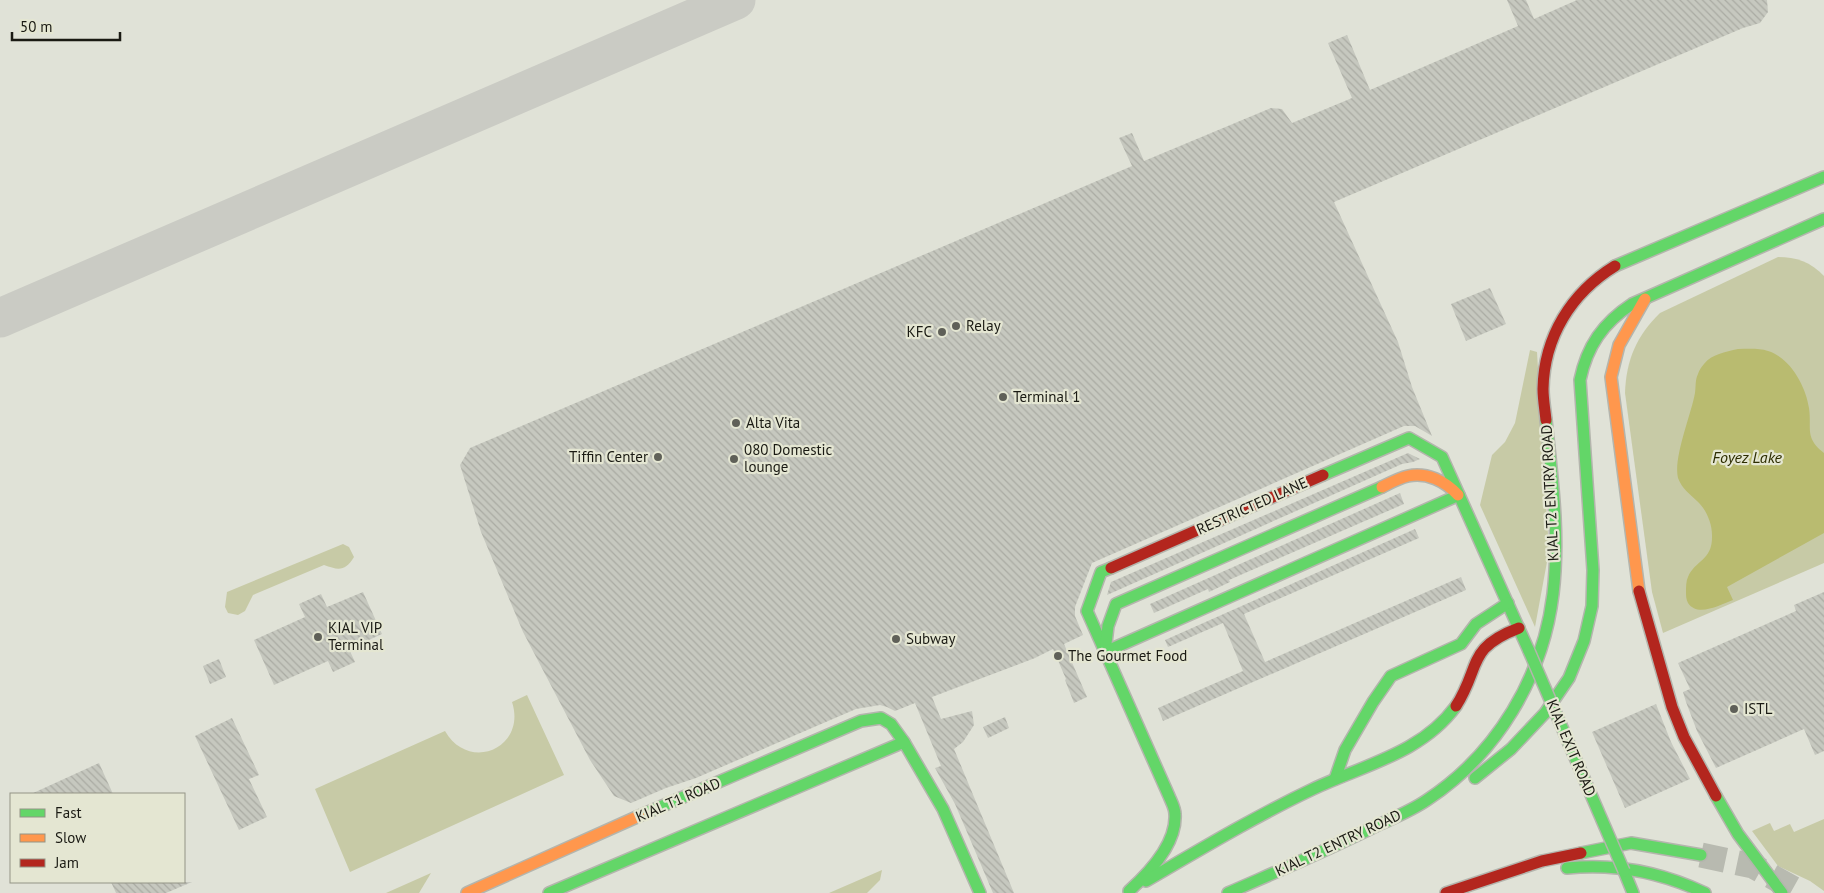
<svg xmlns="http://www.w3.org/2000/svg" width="1824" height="893" font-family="'PT Sans',sans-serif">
  <defs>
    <pattern id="building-back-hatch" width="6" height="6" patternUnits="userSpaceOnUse" patternTransform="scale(1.25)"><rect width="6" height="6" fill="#c6c8bf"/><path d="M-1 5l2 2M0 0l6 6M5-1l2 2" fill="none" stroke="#aaaba3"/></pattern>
  </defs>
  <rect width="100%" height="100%" fill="#e0e2d7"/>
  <!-- green -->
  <g fill="#c7caa6">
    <path d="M 1778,257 C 1796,257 1811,262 1824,276 L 1824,563 L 1663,633 L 1652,592 L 1625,393 C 1626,360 1637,335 1660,313 Z"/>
    <polygon points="1530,350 1537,352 1549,551 1535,627 1480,505 1492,455 1505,442 1515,423"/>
    <path d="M 343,544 L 349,547 L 354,557 C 345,572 338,570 324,565 L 253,595 L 245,611 L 238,615 L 228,613 L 225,607 L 227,592 Z"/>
    <path d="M 527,695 L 564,775 L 350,872 L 315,789 L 445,731 C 469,773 527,748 512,702 Z"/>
    <polygon points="1824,819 1824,891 1810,881 1778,866 1752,831 1770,823 1774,831 1790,824 1794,832"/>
    <polygon points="882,870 880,880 867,893 829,893"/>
    <polygon points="431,873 419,893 386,893"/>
  </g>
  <!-- water -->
  <path fill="#b9bb70" d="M 1738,349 C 1748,349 1759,348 1768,351 C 1791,358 1806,387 1809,408 C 1812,429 1804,437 1824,453 L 1824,533 L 1727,587 L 1733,600 C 1721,604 1698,618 1688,603 C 1686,599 1686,596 1686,592 C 1686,587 1686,581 1688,577 C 1695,560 1713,561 1712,535 C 1712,523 1706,509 1697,501 C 1690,494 1682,489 1678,478 C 1673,458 1691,415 1695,393 C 1696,386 1695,380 1698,374 C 1699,371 1701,367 1704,364 C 1712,354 1725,352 1738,349 Z"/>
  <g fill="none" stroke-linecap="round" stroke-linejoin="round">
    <!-- taxiway -->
    <polyline stroke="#cacbc4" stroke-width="39" points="0,318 736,0"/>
  </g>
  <!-- building -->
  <g fill="url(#building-back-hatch)">
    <polygon points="1507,0 1526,0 1534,19 1577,0 1767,0 1768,12 1760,23 1743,28 1334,202 1398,342 1412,387 1432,436 1415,426 1404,426 1092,563 1075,607 1075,616 1083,635 1064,644 1087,697 1074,703 1065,680 1066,679 1053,649 1035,658 932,697 941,719 972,711 974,725 963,742 954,749 1014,893 993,893 955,804 935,768 941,766 915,703 895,711 887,707 880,705 856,709 696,778 666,788 631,803 614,796 590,760 523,632 481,532 460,465 470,448 1132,166 1119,138 1132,133 1144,161 1271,108 1282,109 1292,123 1352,98 1328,43 1347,35 1370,90 1518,26"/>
    <polygon points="1490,288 1506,324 1466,341 1451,304"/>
    <polygon points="1408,453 1420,459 1413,462 1402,464 1107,595 1111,582"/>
    <polygon points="1400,493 1404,504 1229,580 1230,582 1209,592 1208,589 1154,613 1150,604"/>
    <polygon points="1415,529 1419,538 1244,614 1265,662 1461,577 1466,590 1163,721 1158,708 1243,671 1223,623 1168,647 1165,640"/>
    <polygon points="363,592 382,634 349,649 355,662 333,672 328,661 274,685 254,640 305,617 299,604 321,594 327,607"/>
    <polygon points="1824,592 1824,751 1815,755 1804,729 1716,768 1697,731 1686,702 1683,692 1690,689 1678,663 1796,611 1794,605"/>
    <polygon points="219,659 226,677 210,684 203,666"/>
    <polygon points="1656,704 1671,742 1690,779 1625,808 1592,732"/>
    <polygon points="1005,717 1009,728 988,738 983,727"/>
    <polygon points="232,718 259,775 249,779 267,817 239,830 195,736"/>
    <polygon points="99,763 113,794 31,794"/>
    <polygon points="111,882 192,882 166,893 116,893"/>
  </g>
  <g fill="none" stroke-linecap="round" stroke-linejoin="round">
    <!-- primary-tunnel -->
    <polyline stroke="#b8bab0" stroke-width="25" stroke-dasharray="25 12" stroke-linecap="butt" points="1701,855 1753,866 1801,893"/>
    <defs>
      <g id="fast">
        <polyline points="1615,266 1824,177"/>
        <polyline points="1323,475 1409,438 1442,457 1529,651"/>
        <path d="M 1111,568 L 1101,572 L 1087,611 L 1169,796 C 1171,801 1175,808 1175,814 C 1177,844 1149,873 1129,891"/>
        <polyline points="1105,652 1108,626 1116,604 1382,487"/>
        <polyline points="1105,652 1459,495"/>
        <path d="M 1475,778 L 1511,749 L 1545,713 L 1569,678 L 1584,641 L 1592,606 L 1593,570 L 1580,380 C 1587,346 1603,323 1632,304 L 1824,219"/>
        <polyline points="1335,779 1345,750 1373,702 1391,676 1461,644 1476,624 1508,603"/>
        <polyline points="1716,796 1738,834 1782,893"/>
        <polyline points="639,816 861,721 881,718 891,724 904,742 943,809 980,893"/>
        <polyline points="1581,853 1631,843 1701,855"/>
        <path d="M 1567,868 C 1616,863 1661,872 1705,893"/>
        <polyline points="1624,871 1633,893"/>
        <path d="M 1146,881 C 1201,849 1256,816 1313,789 C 1364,765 1422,753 1456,706"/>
        <polyline points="549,893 904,742"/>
        <path d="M 1228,893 C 1278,871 1328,850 1376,826 C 1393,818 1411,811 1427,800 C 1497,754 1543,677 1553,594 C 1560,536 1552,477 1546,420"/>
      </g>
      <g id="slow">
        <path d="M 1382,487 C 1390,483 1399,478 1408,476 C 1427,472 1445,481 1458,495"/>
        <polyline points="1639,591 1611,377 1619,345 1645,299"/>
        <polyline points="467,893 639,816"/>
      </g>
      <g id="jam">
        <path d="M 1546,420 C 1545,410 1543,399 1543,389 C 1544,337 1571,293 1615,266"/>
        <polyline points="1111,568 1323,475"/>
        <polyline points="1639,591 1672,707 1684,737 1716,796"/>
        <path d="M 1456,706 C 1481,667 1466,648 1519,628"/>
        <polyline points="1446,893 1542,861 1581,853"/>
      </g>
    </defs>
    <!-- fast casing -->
    <use href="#fast" stroke="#b4b5ad" stroke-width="14"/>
    <!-- slow casing -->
    <use href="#slow" stroke="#b4b5ad" stroke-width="14"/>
    <!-- jam casing -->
    <use href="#jam" stroke="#b4b5ad" stroke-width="14"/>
    <!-- fast -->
    <use href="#fast" stroke="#63d668" stroke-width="11"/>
    <!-- slow -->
    <use href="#slow" stroke="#ff974d" stroke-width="11"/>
    <!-- jam -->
    <use href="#jam" stroke="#b3261e" stroke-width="11"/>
    <defs>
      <polyline id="fast-bridge" points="1529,651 1624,871"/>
    </defs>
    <!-- fast-bridge casing -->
    <use href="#fast-bridge" stroke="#b4b5ad" stroke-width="14" stroke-linecap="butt"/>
    <!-- fast-bridge -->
    <use href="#fast-bridge" stroke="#63d668" stroke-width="11"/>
  </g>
  <!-- markers -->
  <g fill="#5f6058" stroke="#e4e6d2" stroke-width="2">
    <circle cx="956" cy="326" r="5"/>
    <circle cx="942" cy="332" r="5"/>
    <circle cx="1003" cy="397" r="5"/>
    <circle cx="736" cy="423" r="5"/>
    <circle cx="658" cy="457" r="5"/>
    <circle cx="734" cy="459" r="5"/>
    <circle cx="318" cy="637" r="5"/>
    <circle cx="896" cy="639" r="5"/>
    <circle cx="1058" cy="656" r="5"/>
    <circle cx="1734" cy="709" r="5"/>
  </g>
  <g text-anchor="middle" stroke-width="4.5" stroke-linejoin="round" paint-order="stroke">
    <!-- poi labels -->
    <g font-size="15" fill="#1a1a13" stroke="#e4e6d2" text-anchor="start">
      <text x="966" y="331">Relay</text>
      <text x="932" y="337" text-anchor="end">KFC</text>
      <text x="1013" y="402">Terminal 1</text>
      <text x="746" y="428">Alta Vita</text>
      <text x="744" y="455">080 Domestic<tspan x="744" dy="17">lounge</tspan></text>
      <text x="648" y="462" text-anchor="end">Tiffin Center</text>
      <text x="328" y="633">KIAL VIP<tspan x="328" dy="17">Terminal</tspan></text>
      <text x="906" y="644">Subway</text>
      <text x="1068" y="661">The Gourmet Food</text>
      <text x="1744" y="714">ISTL</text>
    </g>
    <!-- street labels -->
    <g font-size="15" fill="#1a1a13" stroke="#e4e6d2">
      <text transform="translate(1550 493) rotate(-93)" y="5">KIAL T2 ENTRY ROAD</text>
      <text transform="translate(1252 506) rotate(-24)" y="5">RESTRICTED LANE</text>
      <text transform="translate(1571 748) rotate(67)" y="5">KIAL EXIT ROAD</text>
      <text transform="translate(678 800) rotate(-23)" y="5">KIAL T1 ROAD</text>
      <text transform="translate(1338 843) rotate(-25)" y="5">KIAL T2 ENTRY ROAD</text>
    </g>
    <!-- water labels -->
    <g font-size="16" font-style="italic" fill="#2d2d01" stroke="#e4e6d2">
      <text x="1747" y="463">Foyez Lake</text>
    </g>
  </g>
  <!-- legend -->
  <rect x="10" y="793" width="175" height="90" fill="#e4e6d2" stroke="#939486"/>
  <rect x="20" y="809" width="25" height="8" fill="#63d668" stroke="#939486"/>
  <text x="55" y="818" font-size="15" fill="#1a1a13">Fast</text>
  <rect x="20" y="834" width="25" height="8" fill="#ff974d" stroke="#939486"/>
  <text x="55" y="843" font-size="15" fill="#1a1a13">Slow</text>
  <rect x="20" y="859" width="25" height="8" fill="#b3261e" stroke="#939486"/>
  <text x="55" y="868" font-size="15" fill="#1a1a13">Jam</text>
  <!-- scale -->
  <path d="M12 32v8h108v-8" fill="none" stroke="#1a1a13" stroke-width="2.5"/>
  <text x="20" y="32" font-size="15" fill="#1a1a13" stroke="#e4e6d2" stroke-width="4" paint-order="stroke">50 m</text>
</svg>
